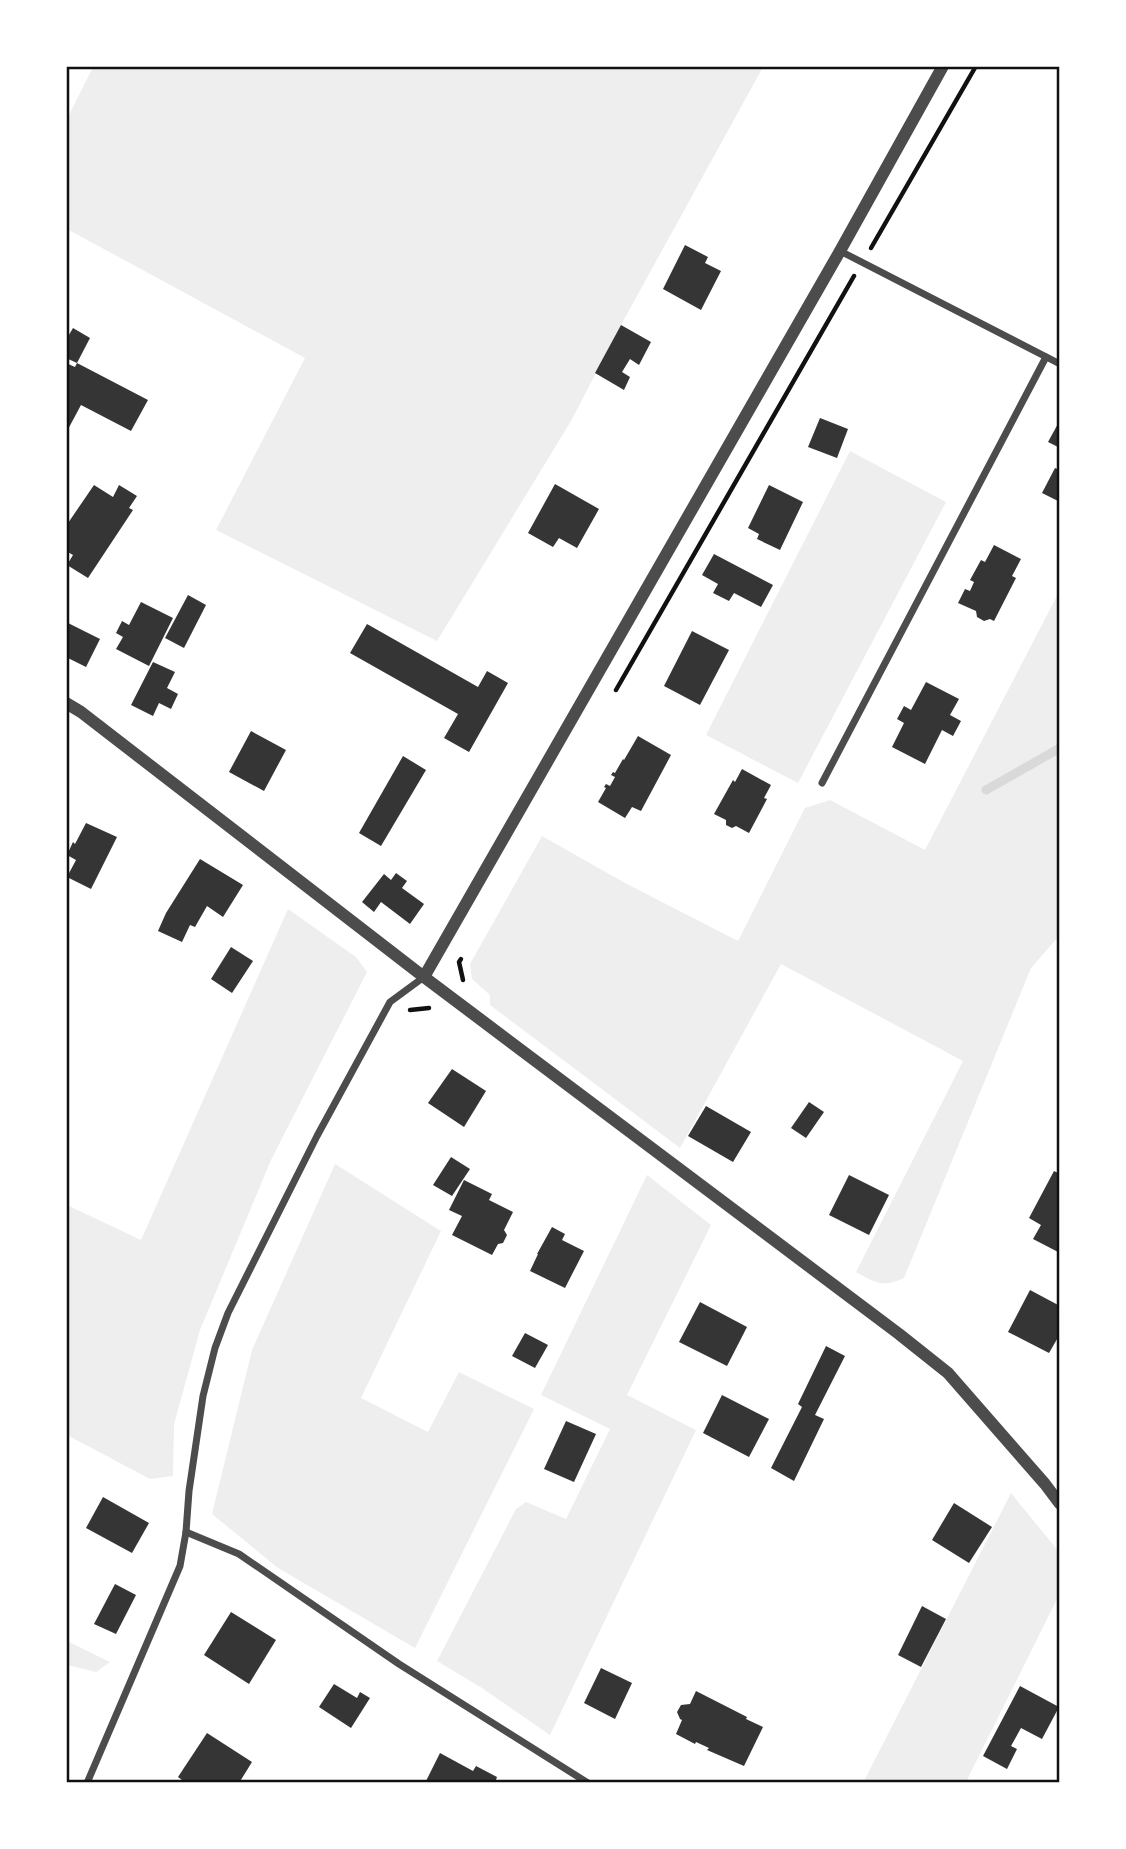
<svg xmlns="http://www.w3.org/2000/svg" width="1126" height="1849" font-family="Figtree,sans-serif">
  <rect width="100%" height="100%" fill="#fff"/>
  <!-- green -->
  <g fill="#eee">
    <polygon points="93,67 763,67 621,325 571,421 437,641 216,530 305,358 67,229 66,121"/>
    <polygon points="850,451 946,502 798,783 706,735"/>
    <path d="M 1059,592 L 1059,936 L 1031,968 L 904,1278 C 882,1288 876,1283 856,1272 L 963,1061 L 781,964 L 680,1148 L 490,1005 L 490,995 L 472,979 L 470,964 L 542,836 L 625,883 L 738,941 L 805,808 L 830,800 L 925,850 Z"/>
    <polygon points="288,909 356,957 367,972 271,1160 200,1330 174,1424 173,1476 150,1479 67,1435 67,1205 141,1240"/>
    <polygon points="335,1164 441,1231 361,1398 428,1432 459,1372 534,1409 415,1648 278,1568 212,1514 252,1350"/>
    <polygon points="647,1175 711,1225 627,1395 696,1430 550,1735 482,1688 437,1661 516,1509 526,1502 566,1519 610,1429 541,1395"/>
    <polygon points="1011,1493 1059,1552 1059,1595 966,1782 863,1783"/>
    <polygon points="66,1641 67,1641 110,1662 96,1672 67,1665"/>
  </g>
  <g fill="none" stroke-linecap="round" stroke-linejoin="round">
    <!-- stream -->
    <polyline stroke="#d9d9d9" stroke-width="9" points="986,790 1060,748"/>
  </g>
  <!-- building -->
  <g fill="#353535">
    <polygon points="685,245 708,257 705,263 721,271 701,310 663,289"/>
    <polygon points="621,325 651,342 639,365 630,359 622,372 630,377 624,390 595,373"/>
    <polygon points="73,328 90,338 77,363 66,358 66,340"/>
    <polygon points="66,363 75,367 77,363 148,400 131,431 81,405 66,433"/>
    <polygon points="820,418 848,429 837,458 808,447"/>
    <polygon points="1060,420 1060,448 1048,442"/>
    <polygon points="1055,468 1060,470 1060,502 1042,493"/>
    <polygon points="555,484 599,509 577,548 559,538 553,547 528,533"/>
    <polygon points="94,485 113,497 119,485 137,496 129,508 133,510 88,578 67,565 73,555 66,551 66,526"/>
    <polygon points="769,485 803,502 780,550 757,539 759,534 748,528"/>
    <polygon points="994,545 1021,559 1012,576 1016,578 994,621 990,619 984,621 977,617 976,611 958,603 965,589 970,591 974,582 970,580 981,560 985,562"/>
    <polygon points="714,554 773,585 761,607 734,593 729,601 713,593 718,584 702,575"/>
    <polygon points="188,595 206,605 184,648 165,638"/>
    <polygon points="141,602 173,618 149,666 116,649 123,637 116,633 122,621 129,625"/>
    <polygon points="66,622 100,639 86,667 66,657"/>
    <polygon points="367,624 478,687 487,671 508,683 469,752 444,738 458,714 350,653"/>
    <polygon points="692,631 729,650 700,705 664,686"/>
    <polygon points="153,662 175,672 167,688 178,694 171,709 159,703 153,716 131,705"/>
    <polygon points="926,682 959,699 950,715 961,721 953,736 942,730 925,764 892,747 904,723 897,719 904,706 911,710"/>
    <polygon points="251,731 286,750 264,791 229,772"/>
    <polygon points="638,736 671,755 641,811 632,807 625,818 598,802 606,788 604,787 606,784 610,786 615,777 611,775 613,772 615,773 623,759 624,760"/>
    <polygon points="403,756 426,770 381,846 359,833"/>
    <polygon points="742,769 771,785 764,798 767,799 749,833 736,826 732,828 726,825 726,820 714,814 733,780 735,782"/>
    <polygon points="86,823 117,837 91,889 67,877 76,860 67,855 73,842 75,844"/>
    <polygon points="200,859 243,885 223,917 207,906 195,927 190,925 182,942 158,931 166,913"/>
    <polygon points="396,873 407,881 402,888 424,904 410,924 381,902 374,912 362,902 384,874 391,880"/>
    <polygon points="231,947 253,961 232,993 211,979"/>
    <polygon points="452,1069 486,1091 464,1127 428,1103"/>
    <polygon points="809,1102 824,1112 806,1138 791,1128"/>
    <polygon points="706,1106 751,1132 733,1162 688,1136"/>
    <polygon points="451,1157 470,1169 452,1196 433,1185"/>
    <polygon points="1054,1171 1060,1174 1060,1253 1033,1239 1041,1225 1029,1218"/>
    <polygon points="849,1175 889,1195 869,1235 829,1215"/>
    <polygon points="464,1180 492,1194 489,1200 513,1212 504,1230 507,1235 503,1243 498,1244 492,1255 452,1235 462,1216 449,1210"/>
    <polygon points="552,1227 565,1234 562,1240 584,1251 565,1288 530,1271 538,1254 537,1254"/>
    <polygon points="1030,1290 1060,1306 1060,1334 1049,1353 1008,1332"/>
    <polygon points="700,1302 747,1327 727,1366 679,1342"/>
    <polygon points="525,1333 548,1345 535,1368 512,1356"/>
    <polygon points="826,1346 845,1356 815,1415 824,1419 794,1481 771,1468 802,1407 798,1404"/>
    <polygon points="722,1395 769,1419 749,1457 703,1433"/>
    <polygon points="566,1421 596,1434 574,1482 544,1469"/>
    <polygon points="103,1497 149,1523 132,1553 86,1528"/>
    <polygon points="954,1503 992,1527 969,1563 932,1540"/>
    <polygon points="115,1584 136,1595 116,1634 94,1624"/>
    <polygon points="922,1606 946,1619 921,1667 898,1655"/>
    <polygon points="231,1612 276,1640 249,1684 204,1655"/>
    <polygon points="601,1668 632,1683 615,1719 584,1703"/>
    <polygon points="334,1684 357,1698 360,1692 370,1698 351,1728 319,1707"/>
    <polygon points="1020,1686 1059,1707 1042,1739 1021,1728 1011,1746 1017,1749 1007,1769 983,1756"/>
    <polygon points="696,1691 747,1717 746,1719 763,1727 744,1766 707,1750 709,1748 696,1742 695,1744 676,1734 682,1720 680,1719 677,1712 681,1705 690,1704"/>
    <polygon points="207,1733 252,1762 239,1783 186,1783 178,1777"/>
    <polygon points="440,1753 473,1771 476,1766 497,1777 496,1780 501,1783 425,1783"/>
  </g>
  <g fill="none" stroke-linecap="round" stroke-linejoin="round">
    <!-- path -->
    <g stroke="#111" stroke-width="4.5">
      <polyline points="871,248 976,66"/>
      <polyline points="616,690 854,276"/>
      <polyline points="461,959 459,962 463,980"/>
      <polyline points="410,1010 429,1008"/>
    </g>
    <!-- minor -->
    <g stroke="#4c4c4c" stroke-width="7">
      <polyline points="840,251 1060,364"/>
      <polyline points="822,783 1046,357"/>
      <polyline points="186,1532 239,1554 399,1664 588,1783"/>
      <polyline points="87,1783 180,1566 186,1532 189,1491 203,1396 215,1348 228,1313 317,1136 390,1002 424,977"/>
    </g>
    <!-- tertiary -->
    <g stroke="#4c4c4c" stroke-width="12">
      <polyline points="66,703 81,712 424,977 899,1334 948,1373 1045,1484 1060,1504"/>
      <polyline points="424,977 840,251 943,66"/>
    </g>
  </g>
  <!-- border -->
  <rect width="1126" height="1849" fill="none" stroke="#ffffff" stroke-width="136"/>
  <rect x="68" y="68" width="990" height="1713" fill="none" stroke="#111" stroke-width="2.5"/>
</svg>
